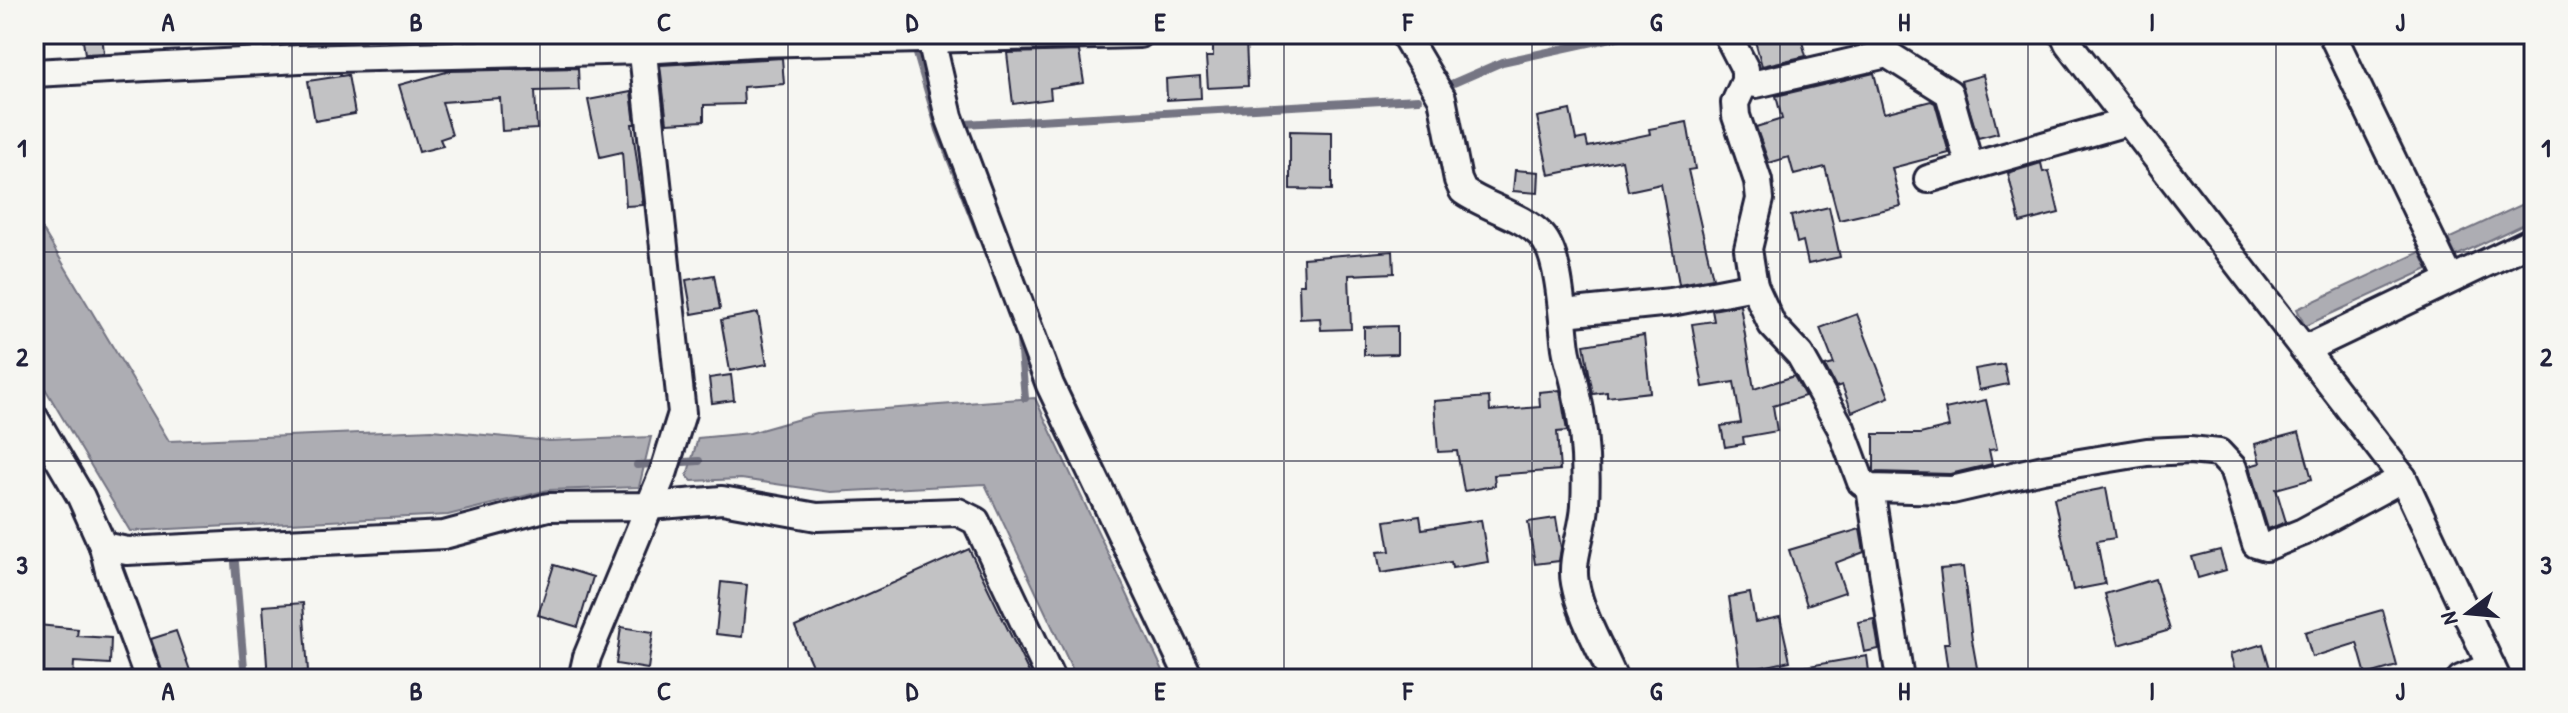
<svg xmlns="http://www.w3.org/2000/svg" width="2568" height="713" font-family="'Patrick Hand',sans-serif">
  <rect width="100%" height="100%" fill="#f6f6f2"/>
  <filter id="ink" filterUnits="userSpaceOnUse"><feTurbulence type="fractalNoise" baseFrequency=".0125" numOctaves="2"/><feDisplacementMap in="SourceGraphic" scale="16" xChannelSelector="R" yChannelSelector="G"/><feConvolveMatrix kernelMatrix="1 2 1 2 8 2 1 2 1" color-interpolation-filters="sRGB"/></filter>
  <g filter="url(#ink)">
    <!-- water -->
    <g fill="#adadb3" stroke="#757583" stroke-width="2">
      <polygon points="2534,199 2534,219 2456,256 2448,239"/>
      <polygon points="34,215 169,441 432,430 549,441 651,437 639,487 548,490 448,515 130,531 34,370"/>
      <polygon points="2420,252 2428,269 2305,326 2297,309"/>
      <polygon points="1035,398 1167,679 1077,679 985,484 831,492 741,479 692,481 687,476 698,438 750,433 817,414"/>
    </g>
    <g fill="none" stroke-linecap="round" stroke-linejoin="round">
      <!-- stream -->
      <g stroke="#757583" stroke-width="8">
        <polyline points="268,34 270,39"/>
        <polyline points="2047,34 2059,49"/>
        <polyline points="917,54 939,130 981,238"/>
        <polyline points="1449,85 1502,62 1630,34"/>
        <polyline points="964,124 1418,99"/>
        <polyline points="1020,341 1025,398"/>
        <polyline points="637,465 699,461"/>
        <polyline points="235,563 245,679"/>
      </g>
    </g>
    <!-- building -->
    <g fill="#c2c2c4" stroke="#22223b" stroke-width="2">
      <polygon points="82,34 102,34 104,53 85,54"/>
      <polygon points="1761,34 1800,34 1806,56 1762,66 1755,41 1762,39"/>
      <polygon points="1246,41 1248,86 1208,88 1206,57 1213,57 1213,43"/>
      <polygon points="1079,51 1084,83 1050,88 1051,99 1013,104 1007,53"/>
      <polygon points="782,58 784,84 743,87 744,104 704,105 704,121 667,123 660,65"/>
      <polygon points="578,68 579,90 535,91 537,129 502,131 500,98 442,102 452,135 440,139 443,146 419,152 399,85 450,71"/>
      <polygon points="1874,73 1884,113 1931,101 1935,103 1949,153 1892,168 1901,206 1839,220 1825,167 1794,175 1789,157 1769,163 1756,127 1782,119 1776,96"/>
      <polygon points="348,75 355,114 315,121 308,81"/>
      <polygon points="1983,75 1998,133 1978,138 1961,81"/>
      <polygon points="1200,76 1201,98 1167,100 1166,79"/>
      <polygon points="631,92 635,124 632,124 643,205 626,206 622,152 600,157 588,100"/>
      <polygon points="1570,110 1576,140 1586,138 1588,147 1650,134 1649,129 1687,122 1695,169 1688,170 1713,278 1679,284 1661,184 1628,191 1622,160 1549,175 1537,117"/>
      <polygon points="1290,131 1332,132 1332,190 1290,189"/>
      <polygon points="2041,163 2043,172 2049,171 2059,213 2020,223 2008,173"/>
      <polygon points="1515,170 1539,172 1538,193 1513,191"/>
      <polygon points="1829,207 1840,257 1808,264 1803,241 1797,243 1791,216"/>
      <polygon points="1393,251 1394,273 1349,275 1351,329 1321,330 1320,318 1300,319 1299,284 1304,284 1303,258"/>
      <polygon points="714,275 720,309 692,314 686,280"/>
      <polygon points="1740,305 1754,389 1794,376 1805,396 1773,406 1777,431 1743,437 1744,444 1725,447 1721,426 1741,423 1734,382 1703,387 1692,324 1714,321 1712,310"/>
      <polygon points="758,313 767,364 730,371 721,320"/>
      <polygon points="1857,314 1889,397 1852,412 1842,385 1836,387 1825,366 1834,364 1820,328"/>
      <polygon points="1397,326 1397,354 1364,355 1364,327"/>
      <polygon points="1644,335 1650,392 1607,397 1607,392 1593,394 1584,345"/>
      <polygon points="2004,364 2008,384 1979,390 1975,369"/>
      <polygon points="731,375 734,400 712,403 709,378"/>
      <polygon points="1560,390 1567,431 1557,432 1560,470 1494,475 1495,486 1464,491 1457,451 1438,452 1434,401 1489,397 1490,411 1540,407 1539,392"/>
      <polygon points="1986,400 1997,449 1989,450 1992,464 1950,474 1874,472 1874,434 1920,434 1949,427 1945,409"/>
      <polygon points="2299,432 2312,479 2276,489 2286,522 2268,529 2249,466 2260,463 2255,444"/>
      <polygon points="2106,488 2115,538 2097,541 2105,584 2073,590 2054,498"/>
      <polygon points="1420,516 1422,529 1481,520 1488,562 1452,568 1451,562 1381,573 1377,552 1390,551 1385,521"/>
      <polygon points="1556,518 1561,548 1559,561 1535,564 1528,522"/>
      <polygon points="1860,529 1864,552 1835,563 1845,592 1807,605 1789,550"/>
      <polygon points="969,549 1032,679 818,679 795,627"/>
      <polygon points="2220,550 2226,570 2198,578 2192,557"/>
      <polygon points="554,565 593,577 578,627 538,615"/>
      <polygon points="1963,567 1972,640 1979,679 1949,679 1944,643 1949,643 1940,569"/>
      <polygon points="2155,579 2170,630 2119,645 2105,594"/>
      <polygon points="721,582 747,585 742,637 716,634"/>
      <polygon points="1750,593 1755,622 1780,617 1790,661 1740,672 1729,597"/>
      <polygon points="303,603 308,671 300,672 301,679 268,679 263,606"/>
      <polygon points="2382,610 2397,666 2366,675 2357,643 2312,657 2305,632"/>
      <polygon points="1874,619 1879,649 1864,652 1858,622"/>
      <polygon points="38,625 78,629 77,636 111,638 110,664 74,662 73,679 34,679"/>
      <polygon points="621,627 653,632 648,669 616,664"/>
      <polygon points="176,631 193,679 165,679 151,639"/>
      <polygon points="2263,644 2273,679 2238,679 2230,654"/>
      <polygon points="1867,656 1870,679 1798,679 1797,668"/>
    </g>
    <g fill="none" stroke-linecap="round" stroke-linejoin="round">
      <defs>
        <g id="street">
          <polyline points="939,34 934,52 949,117 1050,385 1190,679"/>
          <path d="M 1404,34 L 1442,98 L 1458,180 L 1463,191 C 1487,208 1522,215 1542,236 C 1561,257 1562,321 1566,348 C 1568,362 1574,376 1576,390 C 1584,426 1587,468 1585,505 C 1584,531 1570,558 1575,583 C 1581,616 1601,649 1614,679"/>
          <polyline points="1727,34 1745,69 1745,81 1735,103 1736,116 1758,181 1760,199 1748,249 1754,286 1772,325 1800,355 1841,428 1861,482 1870,488 1952,490 2043,469 2147,452 2190,450 2219,453 2233,468 2256,544 2266,547 2303,532 2403,478"/>
          <polyline points="2064,34 2068,43 2403,478 2497,679"/>
          <polyline points="2332,34 2450,279"/>
          <polyline points="34,73 300,59 642,50 754,43 1139,34"/>
          <polyline points="1745,81 1756,84 1887,54 1949,93 1970,167"/>
          <polyline points="1928,179 2130,121"/>
          <polyline points="1564,313 1671,302 1754,286"/>
          <polyline points="2306,349 2534,240"/>
          <polyline points="34,417 81,497 103,546 109,571 149,679"/>
          <polyline points="1870,488 1900,679"/>
          <polyline points="103,546 127,551 444,535 548,507 649,506 722,500 817,517 958,512 976,521 1051,679"/>
          <polyline points="582,679 587,657 664,471 682,413 641,35"/>
          <polyline points="2461,679 2491,666"/>
        </g>
      </defs>
      <!-- street casing -->
      <use href="#street" stroke="#22223b" stroke-width="32"/>
      <!-- street -->
      <use href="#street" stroke="#f6f6f2" stroke-width="26"/>
    </g>
  </g>
  <!-- grid -->
  <path fill="none" stroke="#22223b" stroke-width="2" stroke-opacity="0.55" d="M 292,34 L 292,679M 540,34 L 540,679M 788,34 L 788,679M 1036,34 L 1036,679M 1284,34 L 1284,679M 1532,34 L 1532,679M 1780,34 L 1780,679M 2028,34 L 2028,679M 2276,34 L 2276,679M 34,252 L 2534,252M 34,461 L 2534,461"/>
  <!-- margin -->
  <rect width="2568" height="713" fill="none" stroke="#f6f6f2" stroke-width="88"/>
  <!-- north arrow -->
  <g transform="translate(2468 613) rotate(254)" stroke="#f6f6f2" stroke-width="6" paint-order="stroke">
  <path d="M0-6L14 30L0 20L-14 30Z" fill="#22223b"/>
  <text y="-12" font-size="22" font-weight="bold" text-anchor="middle" fill="#22223b">N</text>
  </g>
  <rect x="44" y="44" width="2480" height="625" fill="none" stroke="#22223b" stroke-width="3"/>
  <g font-size="26" text-anchor="middle" font-weight="bold" fill="#22223b">
    <text x="168" y="31">A</text>
    <text x="416" y="31">B</text>
    <text x="664" y="31">C</text>
    <text x="912" y="31">D</text>
    <text x="1160" y="31">E</text>
    <text x="1408" y="31">F</text>
    <text x="1656" y="31">G</text>
    <text x="1904" y="31">H</text>
    <text x="2152" y="31">I</text>
    <text x="2400" y="31">J</text>
    <text x="22" y="157">1</text>
    <text x="2546" y="157">1</text>
    <text x="22" y="366">2</text>
    <text x="2546" y="366">2</text>
    <text x="22" y="574">3</text>
    <text x="2546" y="574">3</text>
    <text x="168" y="700">A</text>
    <text x="416" y="700">B</text>
    <text x="664" y="700">C</text>
    <text x="912" y="700">D</text>
    <text x="1160" y="700">E</text>
    <text x="1408" y="700">F</text>
    <text x="1656" y="700">G</text>
    <text x="1904" y="700">H</text>
    <text x="2152" y="700">I</text>
    <text x="2400" y="700">J</text>
  </g>
</svg>
